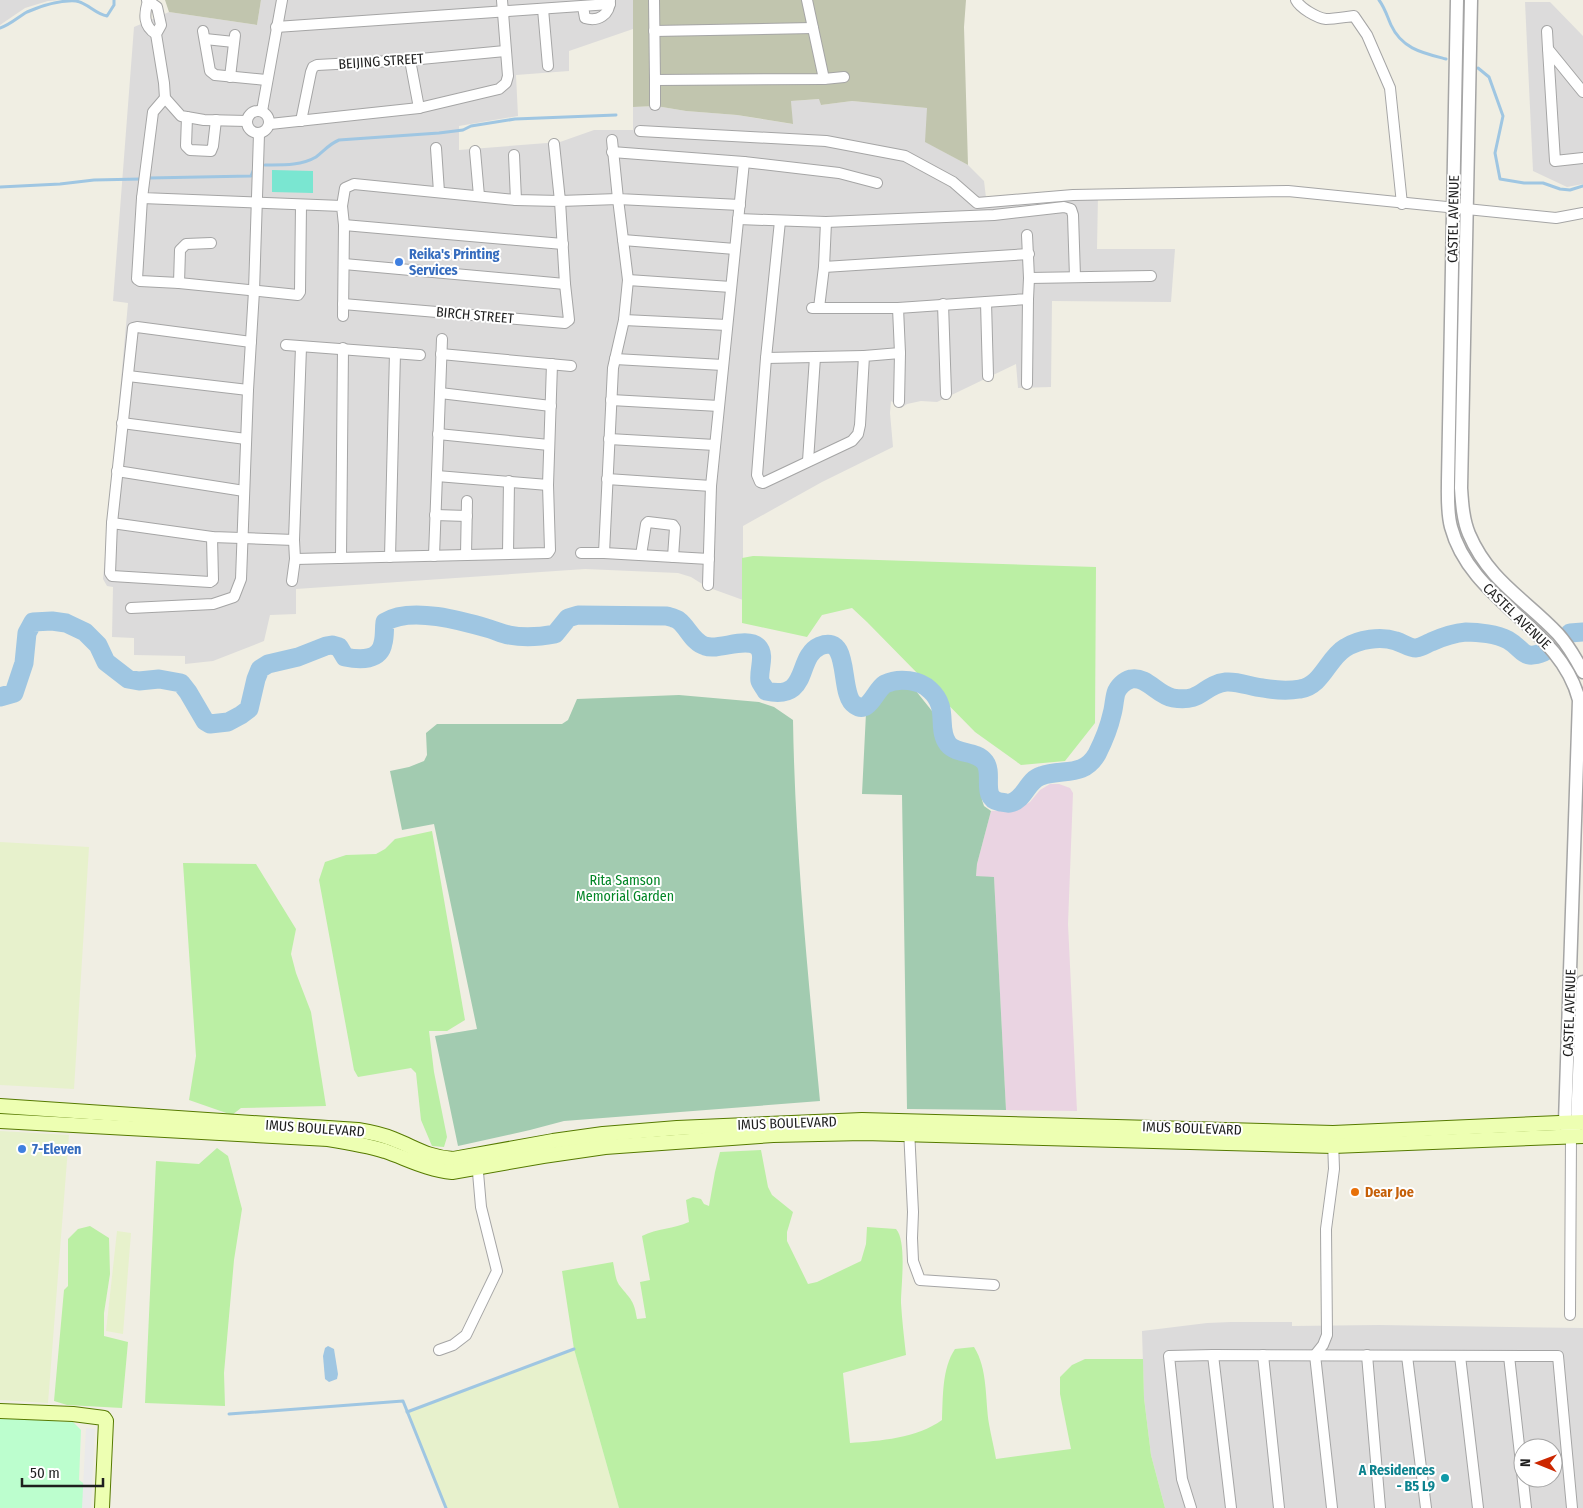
<svg xmlns="http://www.w3.org/2000/svg" width="1583" height="1508" font-family="'Fira Sans Condensed',sans-serif">
  <rect width="100%" height="100%" fill="#f0eee3"/>
  <!-- residential -->
  <g fill="#dcdbdb" fill-rule="evenodd">
    <polygon points="0,0 60,0 48,1 25,8 0,25"/>
    <polygon points="261,0 633,0 633,29 569,51 569,71 516,75 518,116 459,126 459,150 560,142 594,130 633,130 633,107 656,106 686,111 737,115 792,124 791,101 820,99 821,105 852,101 928,108 926,142 968,165 984,181 987,206 1098,195 1097,249 1175,249 1171,302 1052,301 1051,387 1018,388 1016,364 937,402 921,401 907,404 901,408 891,401 890,413 893,447 822,482 743,526 743,600 707,587 691,577 678,573 585,569 296,589 296,614 270,615 264,641 213,661 185,664 185,656 134,655 134,638 112,637 113,587 107,586 103,579 128,303 113,301 134,27 169,12 257,25"/>
    <polygon points="1525,2 1550,2 1583,36 1583,184 1567,187 1533,171"/>
    <path d="M 1231,1322 L 1292,1322 L 1292,1326 L 1379,1325 L 1583,1328 L 1583,1508 L 1165,1508 L 1151,1455 L 1144,1398 L 1142,1331 L 1207,1323 ZM 1523,1448 L 1553,1448 L 1553,1478 L 1523,1478 Z"/>
  </g>
  <!-- industrial -->
  <polygon fill="#ead4e2" points="1050,784 1059,784 1070,788 1073,793 1068,924 1077,1111 1006,1110 994,878 976,876 977,864 991,811 1017,810 1030,802 1040,790"/>
  <!-- construction -->
  <g fill="#c1c5ae">
    <polygon points="165,0 261,0 257,25 169,12"/>
    <polygon points="633,0 966,0 964,27 968,165 925,142 927,108 852,101 821,105 819,99 791,101 793,124 737,115 686,111 656,106 633,107"/>
  </g>
  <!-- farmland -->
  <g fill="#e7f1cc">
    <polygon points="0,842 89,847 74,1089 0,1085"/>
    <polygon points="0,1131 69,1135 48,1403 0,1400"/>
    <polygon points="117,1231 131,1233 123,1334 106,1331"/>
    <polygon points="574,1349 619,1508 446,1508 407,1412"/>
  </g>
  <!-- grass -->
  <g fill="#bbefa4">
    <polygon points="753,556 1096,567 1095,723 1065,761 1021,765 975,732 867,622 852,608 822,615 807,637 742,623 742,558"/>
    <polygon points="432,831 465,1020 447,1031 429,1031 434,1072 447,1137 444,1147 432,1146 421,1120 416,1073 411,1068 358,1077 354,1070 319,880 325,862 346,855 376,854 385,849 395,839"/>
    <polygon points="183,863 256,864 296,929 291,954 296,973 311,1012 326,1106 241,1108 232,1115 189,1100 196,1056"/>
    <polygon points="217,1148 228,1156 242,1209 234,1260 224,1373 225,1406 145,1403 156,1161 199,1164"/>
    <path d="M 761,1150 L 768,1187 L 772,1195 L 793,1212 L 787,1232 L 787,1241 L 808,1284 L 817,1282 L 861,1261 L 866,1244 L 867,1227 L 896,1229 C 907,1241 901,1286 901,1303 C 902,1320 904,1337 906,1355 L 843,1373 L 850,1443 C 880,1441 917,1438 942,1420 C 943,1397 942,1368 955,1349 L 974,1347 C 988,1369 985,1399 989,1424 C 991,1436 994,1447 996,1459 L 1071,1449 L 1060,1394 L 1060,1377 L 1072,1365 L 1085,1359 L 1143,1359 L 1144,1398 L 1151,1455 L 1165,1508 L 619,1508 L 574,1349 L 562,1271 L 613,1262 C 615,1270 615,1280 620,1286 C 631,1300 634,1300 637,1319 L 646,1318 L 640,1282 L 650,1280 L 642,1236 C 657,1228 674,1229 689,1222 L 686,1200 L 693,1197 L 701,1199 L 704,1204 L 709,1206 L 715,1172 L 720,1152 Z"/>
    <polygon points="90,1226 109,1238 110,1274 104,1313 104,1336 128,1342 122,1408 67,1405 54,1401 64,1290 68,1286 68,1239 78,1229"/>
  </g>
  <!-- cemetery -->
  <g fill="#a2cbb0">
    <polygon points="897,685 907,685 916,691 936,716 941,744 957,755 973,755 978,758 982,800 984,806 991,811 977,864 976,876 994,877 1006,1110 907,1109 902,795 862,794 866,713 884,690"/>
    <path d="M 679,695 L 759,702 L 774,707 L 793,720 C 795,848 808,974 820,1101 L 564,1121 L 530,1130 L 458,1146 L 435,1036 L 477,1029 L 434,824 L 402,830 L 390,771 L 409,767 L 424,761 L 427,755 L 426,733 L 437,724 L 562,724 L 568,720 L 577,699 Z"/>
  </g>
  <!-- park -->
  <polygon fill="#bcfece" points="0,1418 73,1422 81,1430 79,1480 86,1485 88,1508 0,1508"/>
  <!-- pitch -->
  <polygon fill="#7ae6d1" points="272,170 313,171 313,193 272,192"/>
  <!-- parking -->
  <polygon fill="#eaeaea" points="86,1428 95,1429 91,1508 82,1508"/>
  <!-- water -->
  <polygon fill="#9fc6e2" points="328,1346 334,1349 338,1374 337,1379 329,1382 325,1379 323,1356 325,1348"/>
  <g fill="none" stroke-linecap="round" stroke-linejoin="round">
    <!-- stream -->
    <g stroke="#9fc6e2" stroke-width="3">
      <path d="M 1379,0 C 1385,8 1387,16 1391,25 C 1402,49 1423,53 1446,59"/>
      <path d="M 0,28 C 10,25 18,17 27,12 C 41,6 61,0 76,1 C 88,3 95,14 107,16 L 114,5 L 114,0"/>
      <polyline points="1478,68 1489,77 1503,116 1495,153 1500,179 1524,183 1543,183 1560,189 1570,190 1583,186"/>
      <path d="M 265,165 C 282,165 301,166 316,157 C 324,151 329,144 339,140 L 439,133 L 463,130 L 471,126 L 515,119 L 616,115"/>
      <polyline points="149,178 251,176 253,171"/>
      <polyline points="0,187 60,184 94,180 141,179"/>
      <polyline points="407,1412 574,1349"/>
      <polyline points="229,1414 403,1401 446,1508"/>
    </g>
    <!-- river -->
    <g stroke="#9fc6e2" stroke-width="19">
      <polyline points="1570,633 1583,632"/>
      <path d="M 0,697 L 14,693 L 24,663 L 27,633 L 33,622 L 52,621 L 66,623 L 85,632 L 98,645 L 106,662 L 128,679 L 139,681 L 159,679 L 181,683 L 188,692 L 205,721 L 210,724 L 228,722 L 241,715 L 249,709 L 256,679 L 260,669 L 268,664 L 298,657 L 326,646 L 332,645 L 339,647 L 345,657 C 360,660 380,661 383,643 C 385,636 384,629 385,622 C 411,606 463,621 490,629 C 497,631 502,634 509,635 C 524,638 539,637 555,634 L 568,618 L 578,615 L 667,616 C 670,617 675,618 678,620 C 688,627 692,642 705,646 C 719,651 746,636 758,647 C 766,655 758,671 760,681 C 761,684 764,687 766,691 C 811,701 795,657 820,646 C 852,633 838,695 855,705 C 869,715 875,690 885,684 C 899,677 920,680 930,690 C 950,708 936,728 948,744 C 957,755 976,750 985,762 C 994,774 980,798 1000,802 C 1003,802 1007,804 1010,803 C 1025,800 1027,780 1041,776 C 1063,768 1083,778 1097,754 C 1103,742 1109,728 1112,714 C 1114,708 1114,700 1116,693 C 1118,687 1124,681 1131,679 C 1147,676 1157,695 1173,698 C 1203,703 1202,685 1226,682 C 1239,681 1251,687 1263,688 C 1274,690 1288,691 1300,689 C 1322,686 1328,658 1345,648 C 1359,639 1381,636 1396,641 C 1403,643 1409,648 1416,648 C 1422,647 1426,644 1431,642 C 1442,637 1454,633 1466,632 C 1478,632 1497,634 1508,640 C 1524,649 1522,661 1544,652"/>
    </g>
    <defs>
      <g id="minor">
        <polyline points="147,0 157,7 161,25 156,34 164,83 165,98 181,116 204,120 247,121"/>
        <polyline points="654,0 655,80 824,79 844,77"/>
        <polyline points="807,0 824,79"/>
        <path d="M 1296,0 C 1300,8 1317,18 1326,19 C 1335,19 1345,17 1354,16 L 1367,35 L 1390,88 L 1402,204"/>
        <path d="M 148,1 C 144,14 143,26 156,34"/>
        <path d="M 583,7 L 585,18 C 598,22 610,15 610,0"/>
        <polyline points="543,9 548,66"/>
        <polyline points="276,27 610,4"/>
        <polyline points="203,31 210,71 215,75 266,80"/>
        <polyline points="654,31 813,28"/>
        <polyline points="1547,31 1548,49"/>
        <polyline points="205,39 234,42"/>
        <polyline points="410,60 419,108"/>
        <polyline points="230,77 235,35"/>
        <polyline points="655,80 655,105"/>
        <polyline points="1583,92 1548,49 1555,161 1583,158"/>
        <polyline points="165,98 153,112 142,198 342,206 344,225 343,316"/>
        <circle cx="258" cy="122" r="11"/>
        <polyline points="262,111 282,0"/>
        <polyline points="187,117 186,146 190,150 211,151 213,146 216,120"/>
        <polyline points="301,121 311,72 313,67 317,65 410,60 505,51"/>
        <polyline points="270,124 419,108 499,89 506,83 508,76 502,0"/>
        <polyline points="640,131 826,141 905,156 953,182 977,203 1073,195 1288,191 1556,218 1583,213"/>
        <polyline points="612,140 618,199 740,205"/>
        <polyline points="554,144 560,201 618,199 628,280 624,320 613,368 604,553"/>
        <polyline points="436,148 439,192"/>
        <polyline points="475,151 479,196"/>
        <polyline points="612,152 744,162 711,486 708,585"/>
        <polyline points="514,155 516,200"/>
        <polyline points="744,162 839,173 877,183"/>
        <polyline points="142,198 137,279 140,281 179,283 298,295 300,292 301,205"/>
        <polyline points="342,206 345,188 354,184 516,200 560,201 565,284 569,320 565,323 343,304"/>
        <polyline points="738,219 826,222 994,215 1064,207 1071,209 1073,215 1075,277"/>
        <polyline points="780,221 766,358 757,475 760,482 763,483 852,441 858,434 860,425 864,356 900,353 898,308 1028,299 1029,278 1027,235"/>
        <polyline points="826,222 824,267 1029,254"/>
        <polyline points="344,225 563,244"/>
        <polyline points="623,240 735,249"/>
        <polyline points="344,264 565,284"/>
        <polyline points="1029,278 1151,276"/>
        <polyline points="628,280 731,287"/>
        <polyline points="179,283 180,250 186,244 211,243"/>
        <polyline points="986,302 988,376"/>
        <polyline points="943,304 946,394"/>
        <polyline points="812,308 898,308"/>
        <polyline points="819,308 824,267"/>
        <polyline points="624,320 727,325"/>
        <polyline points="286,345 420,355"/>
        <polyline points="441,354 571,366"/>
        <polyline points="766,358 864,356"/>
        <polyline points="615,359 723,365"/>
        <polyline points="128,376 248,390"/>
        <polyline points="1027,384 1028,299"/>
        <polyline points="440,393 551,406"/>
        <polyline points="611,400 719,406"/>
        <polyline points="899,402 900,353"/>
        <polyline points="122,423 246,439"/>
        <polyline points="438,434 549,445"/>
        <polyline points="609,439 715,445"/>
        <polyline points="808,461 815,357"/>
        <polyline points="117,471 244,491"/>
        <polyline points="437,476 548,485"/>
        <polyline points="607,479 711,486"/>
        <polyline points="435,515 467,516"/>
        <polyline points="112,523 212,537 294,540"/>
        <polyline points="212,537 213,580 210,582 112,576 110,573 112,523 133,328 137,327 251,342"/>
        <polyline points="581,553 604,553 709,559"/>
        <polyline points="508,554 509,481"/>
        <polyline points="466,555 467,501"/>
        <polyline points="641,555 646,524 648,522 673,525 675,528 673,557"/>
        <polyline points="434,556 442,339"/>
        <polyline points="390,557 395,353"/>
        <polyline points="341,558 343,348"/>
        <polyline points="295,559 548,553 550,550 548,485 552,364"/>
        <polyline points="292,581 295,559 294,540 301,347"/>
        <polyline points="131,608 213,604 234,597 241,579 248,390 254,291 259,134"/>
        <polyline points="909,1129 913,1212 912,1238 913,1261 920,1280 994,1285"/>
        <polyline points="1570,1315 1571,1136"/>
        <polyline points="439,1350 453,1345 466,1335 497,1271 481,1207 477,1161"/>
        <polyline points="1213,1355 1231,1508"/>
        <polyline points="1263,1355 1279,1508"/>
        <polyline points="1367,1355 1380,1508"/>
        <polyline points="1407,1356 1426,1508"/>
        <polyline points="1460,1356 1478,1508"/>
        <polyline points="1509,1356 1526,1508"/>
        <polyline points="1191,1508 1182,1479 1169,1356 1213,1355 1558,1356 1572,1508"/>
        <polyline points="1332,1508 1315,1355 1323,1345 1327,1335 1326,1229 1334,1169 1333,1141"/>
      </g>
      <g id="tertiary">
        <path d="M 1457,0 L 1448,481 C 1448,496 1447,512 1451,527 C 1471,602 1560,626 1579,700 L 1565,1122 L 1568,1131"/>
        <path d="M 1471,0 L 1461,488 C 1462,503 1463,520 1469,534 C 1489,581 1525,599 1558,634 C 1568,645 1576,659 1583,672"/>
        <polyline points="1573,1132 1577,1122 1583,982"/>
      </g>
      <g id="secondary">
        <path d="M 0,1106 L 358,1130 C 370,1132 381,1134 393,1139 C 416,1148 427,1157 453,1159 L 553,1141 L 603,1134 L 677,1128 L 862,1120 L 1333,1133 L 1583,1122"/>
        <path d="M 0,1121 L 328,1139 C 347,1142 366,1145 385,1151 C 408,1159 428,1170 452,1172 L 543,1156 L 605,1147 L 773,1135 L 864,1133 L 1333,1146 L 1583,1136"/>
        <polyline points="0,1411 73,1414 104,1418 106,1421 102,1508"/>
      </g>
    </defs>
    <!-- minor casing -->
    <use href="#minor" stroke="#a5a5a5" stroke-width="12"/>
    <!-- tertiary casing -->
    <use href="#tertiary" stroke="#a5a5a5" stroke-width="15"/>
    <!-- secondary casing -->
    <use href="#secondary" stroke="#567a00" stroke-width="16"/>
    <!-- minor -->
    <use href="#minor" stroke="#fff" stroke-width="10"/>
    <!-- tertiary -->
    <use href="#tertiary" stroke="#fff" stroke-width="12"/>
    <!-- secondary -->
    <use href="#secondary" stroke="#edffb2" stroke-width="14"/>
  </g>
  <!-- markers -->
  <g fill="#3f7fe0" stroke="#fff" stroke-width="2">
    <circle cx="399" cy="262" r="5"/>
    <circle cx="22" cy="1149" r="5"/>
  </g>
  <circle fill="#e8710a" stroke="#fff" stroke-width="2" cx="1355" cy="1192" r="5"/>
  <circle fill="#0f9aa8" stroke="#fff" stroke-width="2" cx="1445" cy="1478" r="5"/>
  <g text-anchor="middle" stroke-width="4" stroke-linejoin="round" paint-order="stroke">
    <!-- street labels -->
    <g font-size="14" fill="#1e1e1e" stroke="#fff">
      <text transform="translate(381 61) rotate(-4)" y="5">BEIJING STREET</text>
      <text transform="translate(1453 219) rotate(-89)" y="5">CASTEL AVENUE</text>
      <text transform="translate(475 315) rotate(5)" y="5">BIRCH STREET</text>
      <text transform="translate(1517 616) rotate(44)" y="5">CASTEL AVENUE</text>
      <text transform="translate(1569 1013) rotate(-88)" y="5">CASTEL AVENUE</text>
      <text transform="translate(787 1123) rotate(-2)" y="5">IMUS BOULEVARD</text>
      <text transform="translate(315 1128) rotate(4)" y="5">IMUS BOULEVARD</text>
      <text transform="translate(1192 1128) rotate(2)" y="5">IMUS BOULEVARD</text>
    </g>
    <!-- shop labels -->
    <g font-size="14" font-weight="bold" fill="#366cbe" stroke="#fff" text-anchor="start">
      <text x="409" y="259">Reika's Printing<tspan x="409" dy="16">Services</tspan></text>
      <text x="32" y="1154">7-Eleven</text>
    </g>
    <!-- park labels -->
    <g font-size="14" fill="#028626" stroke="#fff">
      <text x="625" y="885">Rita Samson<tspan x="625" dy="16">Memorial Garden</tspan></text>
    </g>
    <!-- food labels -->
    <g font-size="14" font-weight="bold" fill="#c56008" stroke="#fff" text-anchor="start">
      <text x="1365" y="1197">Dear Joe</text>
    </g>
    <!-- culture labels -->
    <g font-size="14" font-weight="bold" fill="#0d838f" stroke="#fff" text-anchor="end">
      <text x="1435" y="1475">A Residences<tspan x="1435" dy="16">- B5 L9</tspan></text>
    </g>
  </g>
  <!-- north arrow -->
  <g transform="translate(1538 1463) rotate(271)"><circle r="24" fill="#ffffff" stroke="#a5a5a5"/>
  <path d="M0-4L9 19L0 12L-9 19Z" fill="#cc2700"/>
  <text y="-8" font-size="14" font-weight="bold" text-anchor="middle" fill="#1e1e1e">N</text>
  </g>
  <!-- scale -->
  <path d="M22 1478v8h81v-8" fill="none" stroke="#1e1e1e" stroke-width="2.5"/>
  <text x="30" y="1478" font-size="15" fill="#1e1e1e" stroke="#ffffff" stroke-width="4" paint-order="stroke">50 m</text>
</svg>
